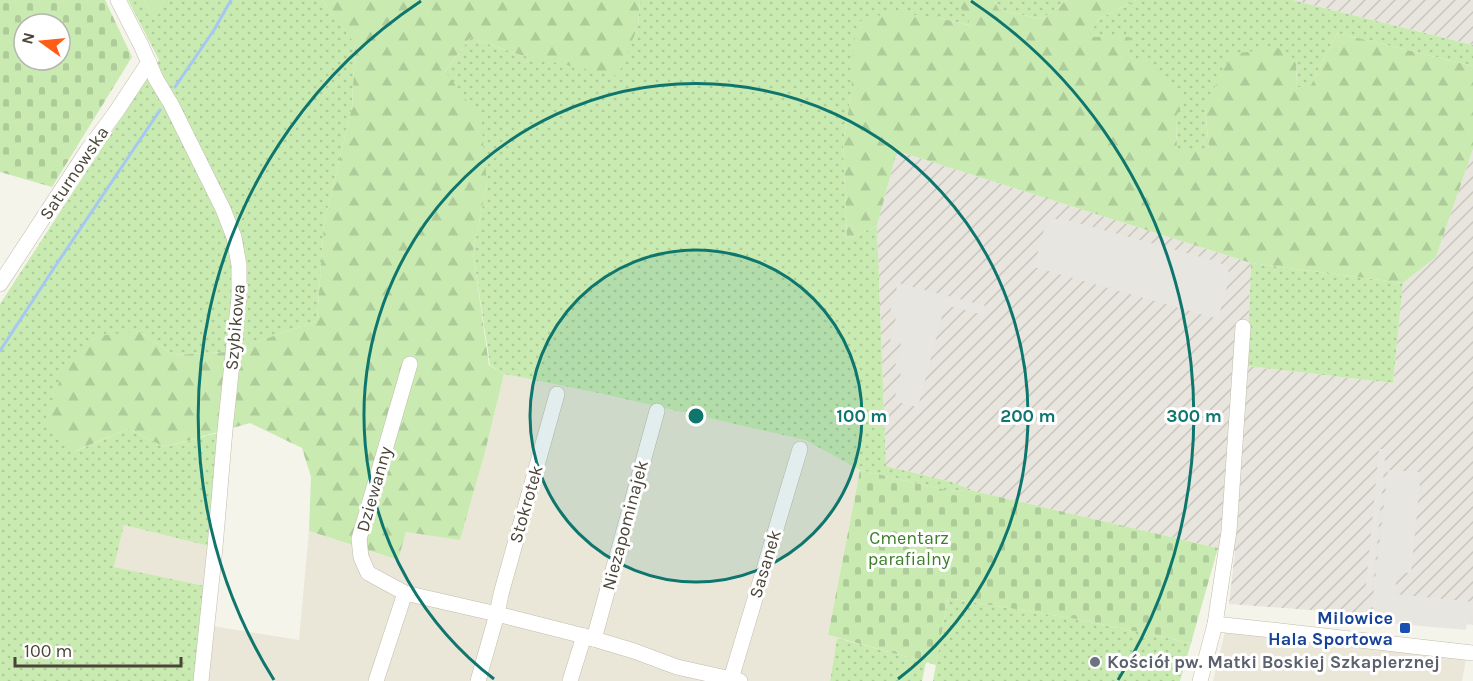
<svg xmlns="http://www.w3.org/2000/svg" width="1473" height="681" font-family="Karla,sans-serif">
  <defs>
    <pattern id="industrial-furrows" width="10" height="10" patternUnits="userSpaceOnUse" patternTransform="scale(1.5)"><rect width="10" height="10" fill="#e8e5de"/><path d="M-1 1l2-2M0 10L10 0M9 11l2-2" fill="none" stroke="#c8c6bf"/></pattern>
    <pattern id="grass-dots" width="8" height="8" patternUnits="userSpaceOnUse" patternTransform="scale(1.5)"><rect width="8" height="8" fill="#c9ebb2"/><path d="M2 2h.1M6 6h.1" fill="none" stroke="#aecb9a" stroke-width="1.8" stroke-linecap="round"/></pattern>
    <pattern id="forest-firs" width="22" height="20" patternUnits="userSpaceOnUse" patternTransform="scale(1.5)"><rect width="22" height="20" fill="#c9ebb2"/><path d="M5 1l3.5 6h-7zM16 11l3.5 6h-7z" fill="#aecb9a"/></pattern>
    <pattern id="cemetery-stones" width="16" height="16" patternUnits="userSpaceOnUse" patternTransform="scale(1.5)"><rect width="16" height="16" fill="#c9ebb2"/><path d="M2 7V4a2 2 0 0 1 4 0v3zM10 15v-3a2 2 0 0 1 4 0v3z" fill="#aecb9a"/></pattern>
  </defs>
  <rect width="100%" height="100%" fill="#f5f4ea"/>
  <!-- residential -->
  <g fill="#eae7d8">
    <polygon points="504,374 603,394 805,440 860,470 828,635 837,638 830,681 208,681 212,626 299,640 309,531 397,560 406,532 460,539 485,452"/>
    <polygon points="124,525 209,546 205,586 114,568"/>
    <polygon points="1225,632 1466,659 1462,681 1213,681"/>
  </g>
  <!-- industrial -->
  <g fill="url(#industrial-furrows)">
    <polygon points="1292,0 1473,0 1473,45"/>
    <polygon points="1473,149 1473,625 1370,610 1366,614 1229,604 1235,551 1218,548 974,491 952,482 886,466 877,226 897,151 1251,263 1247,366 1393,383 1403,283 1436,257"/>
  </g>
  <!-- grass -->
  <g fill="url(#grass-dots)">
    <polygon points="128,0 144,0 154,19 165,0 322,0 355,43 352,107 324,223 317,321 227,352 174,355 139,331 76,451 128,429 165,447 221,432 209,546 124,525 114,567 205,586 196,681 0,681 0,304 159,60"/>
    <polygon points="640,0 960,0 960,7 973,26 940,18 851,96 843,142 847,239 877,226 886,466 952,482 974,491 946,490 860,470 805,440 603,394 504,374 490,365 473,252 487,184 445,71 470,38 524,56 638,26"/>
    <polygon points="994,0 1067,0 1042,19 999,10"/>
    <polygon points="1136,0 1292,0 1473,45 1473,66 1337,33 1310,87 1297,87 1296,60 1205,107 1209,150 1177,150 1176,116 1125,64 1087,37 1099,19"/>
    <polygon points="1251,263 1403,283 1393,383 1247,366"/>
    <polygon points="948,598 1076,619 1191,643 1180,681 933,681"/>
    <polygon points="837,638 926,662 922,681 830,681"/>
  </g>
  <!-- forest -->
  <g fill="url(#forest-firs)">
    <polygon points="322,0 640,0 638,26 618,76 524,56 470,38 445,71 481,120 487,184 473,252 489,365 504,374 485,452 460,540 406,532 398,560 309,531 311,477 302,448 250,423 165,447 128,429 75,451 45,420 63,372 99,336 139,331 174,355 227,352 317,321 324,223 352,107 355,44"/>
    <polygon points="960,0 994,0 999,10 1042,19 1067,0 1136,0 1099,19 1088,37 1130,37 1125,64 1148,57 1184,103 1176,116 1177,150 1209,149 1205,107 1231,54 1278,48 1296,60 1297,87 1310,87 1337,33 1473,66 1473,149 1436,257 1403,283 1251,263 897,151 877,226 847,239 843,142 851,96 855,33 860,21 891,12 940,18 972,26 960,7"/>
  </g>
  <!-- cemetery -->
  <g fill="url(#cemetery-stones)" fill-rule="evenodd">
    <path d="M 0,0 L 105,0 L 132,57 L 52,187 L 0,172 ZM 24,24 L 60,24 L 60,60 L 24,60 Z"/>
    <polygon points="860,470 946,490 974,491 1218,548 1191,643 1076,619 948,598 936,665 828,635"/>
  </g>
  <!-- garden -->
  <polygon fill="#c9ebb2" points="144,0 165,0 154,20"/>
  <!-- parking -->
  <g fill="#e7e6e1">
    <polygon points="1053,219 1064,219 1219,262 1226,267 1230,275 1218,319 1034,267 1045,226"/>
    <polygon points="898,283 986,306 984,315 945,305 918,407 894,401 901,373 894,371 901,343 890,340 897,314 890,312"/>
    <polygon points="1379,449 1386,449 1373,585 1366,585"/>
    <polygon points="1388,470 1421,472 1411,573 1397,572 1395,594 1473,602 1473,617 1467,622 1466,630 1378,622 1379,614 1372,607"/>
  </g>
  <g fill="none" stroke-linecap="round" stroke-linejoin="round">
    <!-- stream -->
    <g stroke="#a5c8f3" stroke-width="3">
      <polyline points="175,87 214,30 231,0"/>
      <polyline points="0,351 54,268 160,110"/>
    </g>
    <defs>
      <g id="minor">
        <polyline points="118,0 141,45 156,79 171,104 223,209 234,237 239,265 239,297 225,430 215,547 201,681"/>
        <polyline points="0,284 87,151 116,112 149,62"/>
        <polyline points="410,364 359,539 361,557 368,573 405,593 497,614 584,636 634,651 677,667 740,681"/>
        <polyline points="1215,624 1272,630 1473,653"/>
        <polyline points="594,639 657,411"/>
        <polyline points="731,679 800,449"/>
        <polyline points="376,681 405,593"/>
        <polyline points="478,681 497,614 501,594 557,394"/>
        <polyline points="570,681 584,636"/>
        <polyline points="1200,681 1215,624 1229,531 1243,327"/>
      </g>
    </defs>
    <!-- minor casing -->
    <use href="#minor" stroke="#c2bdac" stroke-width="16"/>
    <!-- minor -->
    <use href="#minor" stroke="#fff" stroke-width="15"/>
  </g>
  <!-- distance rings -->
  <circle cx="696" cy="416" r="166" fill="#0f766e" fill-opacity=".12"/>
  <g fill="none" stroke="#0f766e" stroke-width="3">
    <circle cx="696" cy="416" r="166"/>
    <path d="M494 679A332 332 0 1 1 898 679"/>
    <path d="M274 680A498 498 0 0 1 421 1M971 1A498 498 0 0 1 1118 680"/>
  </g>
  <!-- markers -->
  <rect fill="#1a4fb4" stroke="#fff" stroke-width="2" x="1399" y="622" width="12" height="12" rx="3"/>
  <circle fill="#6b7280" stroke="#fff" stroke-width="2" cx="1095" cy="662" r="6"/>
  <g text-anchor="middle" stroke-width="6" stroke-linejoin="round" paint-order="stroke">
    <!-- street labels -->
    <g font-size="18" fill="#4a4538" stroke="#fff">
      <text transform="translate(74 173) rotate(-56)" y="6">Saturnowska</text>
      <text transform="translate(235 327) rotate(-85)" y="6">Szybikowa</text>
      <text transform="translate(374 489) rotate(-74)" y="6">Dziewanny</text>
      <text transform="translate(526 504) rotate(-74)" y="6">Stokrotek</text>
      <text transform="translate(625 525) rotate(-75)" y="6">Niezapominajek</text>
      <text transform="translate(765 564) rotate(-73)" y="6">Sasanek</text>
    </g>
    <!-- park labels -->
    <g font-size="18" fill="#3c7f28" stroke="#fff">
      <text x="909" y="544">Cmentarz<tspan x="909" dy="21">parafialny</tspan></text>
    </g>
    <!-- transit labels -->
    <g font-size="18" font-weight="bold" fill="#164399" stroke="#fff" text-anchor="end">
      <text x="1393" y="624">Milowice<tspan x="1393" dy="21">Hala Sportowa</tspan></text>
    </g>
    <!-- worship labels -->
    <g font-size="18" font-weight="bold" fill="#5b616d" stroke="#fff" text-anchor="start">
      <text x="1107" y="668">Kościół pw. Matki Boskiej Szkaplerznej</text>
    </g>
  </g>
  <circle cx="696" cy="416" r="9" fill="#0f766e" stroke="#fff" stroke-width="3"/>
  <g font-size="18" text-anchor="middle" font-weight="bold" fill="#0f766e" stroke="#fff" stroke-width="6" stroke-linejoin="round" paint-order="stroke">
    <text x="862" y="422">100 m</text>
    <text x="1028" y="422">200 m</text>
    <text x="1194" y="422">300 m</text>
  </g>
  <!-- north arrow -->
  <g transform="translate(42 42) rotate(285)"><circle r="28" fill="#ffffff" stroke="#b7b5af" stroke-width="1.5"/>
  <path d="M0-4.5L10 22L0 15L-10 22Z" fill="#ff5c17"/>
  <text y="-9" font-size="16" font-weight="bold" text-anchor="middle" fill="#4a4538">N</text>
  </g>
  <!-- scale -->
  <path d="M15 657v9h166v-9" fill="none" stroke="#4a4538" stroke-width="3"/>
  <text x="24" y="657" font-size="18" fill="#4a4538" stroke="#ffffff" stroke-width="4.5" paint-order="stroke">100 m</text>
</svg>
